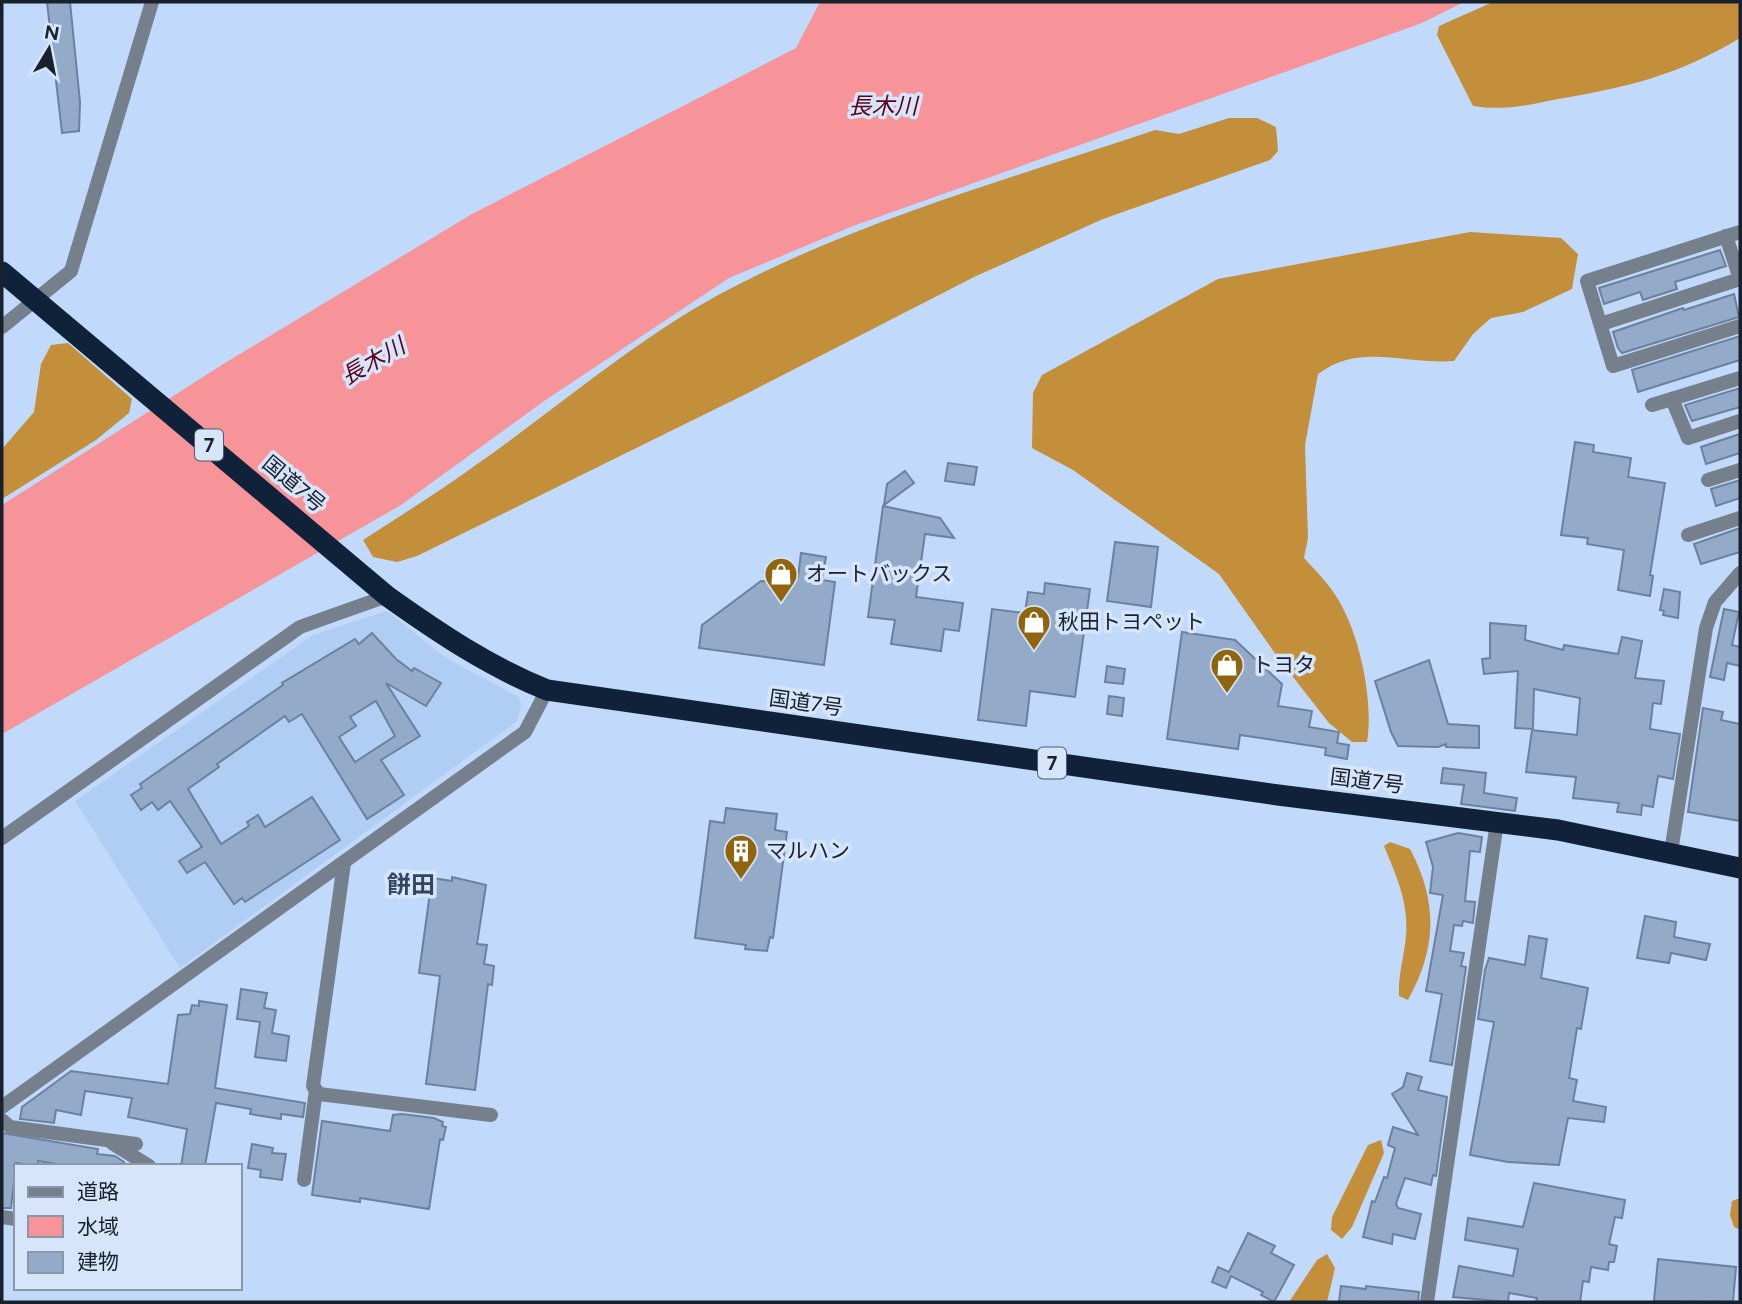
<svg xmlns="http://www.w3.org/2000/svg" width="1742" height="1304" font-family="Figtree,'Noto Sans JP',sans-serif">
  <rect width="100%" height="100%" fill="#c1d9fa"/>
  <!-- built -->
  <polygon fill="#b0cdf3" points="387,611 446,658 519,697 521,706 517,721 180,968 75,801 313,635"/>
  <!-- forest -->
  <g fill="#c38f3a">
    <path d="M 1493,2 L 1740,2 L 1740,38 C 1678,75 1629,87 1558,99 C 1529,105 1503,111 1473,106 L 1437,35 L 1439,26 Z"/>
    <path d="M 1229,118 L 1257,118 L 1276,127 L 1278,151 L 1270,160 L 1103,219 L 974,277 L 748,393 L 417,556 L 397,562 L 373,557 L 363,540 C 400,516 437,493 473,467 C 555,410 632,342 720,294 C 856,221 1010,179 1155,130 L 1179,134 Z"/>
    <path d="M 1470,232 L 1561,238 L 1578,254 L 1572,289 L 1523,312 L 1491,318 L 1473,334 L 1454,361 C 1406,365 1360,342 1318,374 L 1305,445 L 1308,538 L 1304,558 C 1315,570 1327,582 1336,596 C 1359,631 1374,700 1367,742 L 1352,742 L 1329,723 L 1279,659 L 1219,574 L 1073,470 L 1032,448 L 1033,393 L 1042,375 L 1218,279 Z"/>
    <polygon points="68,343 132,399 129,413 96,440 2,499 2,449 34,412 41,364 51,345"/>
    <path d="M 1390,842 L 1410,849 C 1438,902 1437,948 1408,1000 L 1399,996 C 1398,975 1404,957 1406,936 C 1409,903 1396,875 1384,846 Z"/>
    <polygon points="1381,1140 1384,1153 1352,1227 1342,1239 1331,1230 1332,1217 1368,1145"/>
    <polygon points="1740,1198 1740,1230 1734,1227 1730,1215 1732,1201"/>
    <polygon points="1327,1254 1335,1268 1327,1302 1289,1302 1317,1260"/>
  </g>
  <!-- water -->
  <polygon fill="#f69499" points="820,2 1464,2 1422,23 853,226 729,278 547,399 401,505 2,734 2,505 225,363 472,214 796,48"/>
  <!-- building -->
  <g fill="#93aac9" stroke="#6b819f" stroke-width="2" fill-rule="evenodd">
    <polygon points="47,2 70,2 80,102 79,131 62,133"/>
    <polygon points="1720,250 1726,266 1675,282 1677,289 1643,300 1640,292 1604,304 1599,288"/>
    <polygon points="1734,294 1739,317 1622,353 1618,348 1613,332 1683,308 1684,310"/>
    <polygon points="1740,336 1740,360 1638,392 1632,370"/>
    <polygon points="1740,388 1740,407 1692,421 1685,405"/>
    <polygon points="1740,434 1740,453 1706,464 1701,447"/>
    <polygon points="1575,442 1594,445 1593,452 1631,458 1628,477 1665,483 1650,575 1653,576 1650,596 1618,590 1624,550 1587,544 1588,538 1561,535"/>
    <polygon points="948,463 977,467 974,485 945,481"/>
    <polygon points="905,471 914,483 884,505 887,484"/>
    <polygon points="1740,480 1740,498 1716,506 1711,489"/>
    <polygon points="883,506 940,518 954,538 925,534 916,597 963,603 959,631 944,629 941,651 891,644 895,620 868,617"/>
    <polygon points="1740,528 1740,552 1701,564 1694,544"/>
    <polygon points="1115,542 1158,547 1151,607 1107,601"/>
    <polygon points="801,553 826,557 822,580 835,582 824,665 699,648 702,625 761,581 772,582 774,573 798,577"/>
    <polygon points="1045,583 1090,589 1075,697 1030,691 1026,726 978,720 992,609 1025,613 1028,592 1044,594"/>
    <polygon points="1664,589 1680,592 1678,618 1663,615 1664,611 1660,610"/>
    <polygon points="1724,609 1739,612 1732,645 1740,647 1740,666 1727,663 1724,680 1710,677"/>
    <polygon points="1490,623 1526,626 1525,640 1563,650 1564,645 1618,654 1622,637 1642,641 1635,678 1664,681 1661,704 1653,703 1650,729 1680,734 1673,779 1658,776 1653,807 1642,805 1641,815 1617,812 1619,803 1573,798 1576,777 1526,772 1532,730 1577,735 1580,698 1534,689 1533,729 1515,728 1518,671 1484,674 1482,659 1490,658"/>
    <polygon points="1182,632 1235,640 1282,684 1278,706 1312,711 1309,727 1339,732 1337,743 1349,745 1347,759 1325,755 1326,748 1240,735 1238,749 1167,739"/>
    <path d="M 372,633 L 396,659 L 412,671 L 414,668 L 441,683 L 426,706 L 386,683 L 420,736 L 381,760 L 404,795 L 367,819 L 302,714 L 289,722 L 285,716 L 217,764 L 219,767 L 188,789 L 221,844 L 249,826 L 247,822 L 258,815 L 265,827 L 312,797 L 340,840 L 245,902 L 242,898 L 234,904 L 205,862 L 187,873 L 179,861 L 202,847 L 170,801 L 158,810 L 152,802 L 141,810 L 131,795 L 142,788 L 140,784 L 283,685 L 282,683 L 355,639 L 359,644 ZM 376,701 L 395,736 L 355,762 L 339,737 L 356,726 L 350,717 Z"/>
    <polygon points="1429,660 1448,724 1479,726 1479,748 1446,747 1446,744 1438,747 1398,746 1391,732 1375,681"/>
    <polygon points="1107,666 1125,669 1123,684 1105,682"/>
    <polygon points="1109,696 1124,698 1122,716 1107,714"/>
    <polygon points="1703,708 1723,712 1721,720 1740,724 1740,821 1688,812"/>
    <polygon points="1443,768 1486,773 1484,793 1517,798 1515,811 1461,804 1464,785 1441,783"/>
    <polygon points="726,808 777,814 775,830 787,832 773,938 770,937 767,951 745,949 746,945 695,938 710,821 724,823"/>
    <polygon points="1458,833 1482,837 1480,852 1470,851 1465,901 1475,902 1473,923 1463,921 1462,926 1454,925 1450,951 1464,953 1461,966 1466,967 1452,1065 1430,1061 1442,994 1426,991 1443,895 1430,893 1433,867 1426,842"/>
    <polygon points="452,877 486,885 477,944 487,945 484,964 494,966 492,985 488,984 475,1090 426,1084 440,976 419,973 432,878 452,881"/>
    <polygon points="1645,916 1676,922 1674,937 1710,944 1706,960 1671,953 1669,963 1637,958"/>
    <polygon points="1529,936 1547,939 1541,978 1588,988 1581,1029 1577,1028 1569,1078 1577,1080 1573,1101 1606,1107 1604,1122 1568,1118 1559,1165 1508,1162 1470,1155 1494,1022 1478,1019 1485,970 1489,958 1525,965"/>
    <polygon points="241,989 267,993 264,1008 276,1010 272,1033 289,1036 286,1061 255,1057 260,1022 237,1019"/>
    <polygon points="199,1001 227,1005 215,1088 305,1103 303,1117 281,1114 281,1119 250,1114 251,1109 216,1103 205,1166 181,1166 187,1129 128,1117 132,1098 85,1091 81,1115 56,1110 54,1123 20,1119 22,1107 71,1071 168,1084 178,1015 190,1014 192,1005 199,1006"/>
    <polygon points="1407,1073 1422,1077 1418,1090 1447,1097 1436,1176 1433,1175 1431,1185 1405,1178 1396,1204 1398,1208 1421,1214 1415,1239 1393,1234 1392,1244 1363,1237 1372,1201 1375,1202 1384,1177 1387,1178 1395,1148 1388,1145 1393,1127 1418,1135 1392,1094 1403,1087"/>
    <polygon points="402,1114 434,1118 443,1122 442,1126 446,1127 443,1140 440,1139 429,1209 360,1198 360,1202 312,1195 322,1121 390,1131 393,1115"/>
    <polygon points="2,1133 98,1149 97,1154 115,1156 124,1162 124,1166 69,1166 38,1161 38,1166 16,1163 11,1208 2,1208"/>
    <polygon points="252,1144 273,1148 272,1153 286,1154 282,1180 260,1177 261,1170 248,1168"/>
    <polygon points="1534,1183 1625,1200 1622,1218 1615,1217 1609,1244 1617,1246 1614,1262 1609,1262 1608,1270 1591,1267 1589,1282 1583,1281 1580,1302 1536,1302 1537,1298 1509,1293 1508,1302 1453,1297 1459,1266 1513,1276 1518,1249 1465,1240 1468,1218 1523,1227"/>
    <polygon points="1248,1233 1275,1246 1271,1253 1294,1265 1274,1302 1261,1295 1263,1292 1231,1276 1226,1288 1212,1282 1218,1267 1229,1272"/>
    <polygon points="1658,1259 1736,1267 1733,1302 1654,1301"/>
    <polygon points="1341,1286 1366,1289 1366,1286 1419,1292 1418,1302 1339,1301"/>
  </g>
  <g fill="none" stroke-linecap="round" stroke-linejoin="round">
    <!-- street -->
    <g stroke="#76808d" stroke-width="14">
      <polyline points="1740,232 1587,281 1613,366 1740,326"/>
      <polyline points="1726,236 1740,279"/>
      <polyline points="1601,324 1740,279"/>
      <polyline points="2,327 71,271 152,2"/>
      <polyline points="1672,399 1688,438 1740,421"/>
      <polyline points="1652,405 1740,378"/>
      <polyline points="1708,480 1740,470"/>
      <polyline points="1688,535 1740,518"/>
      <polyline points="2,838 300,627 387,596"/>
      <polyline points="1671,852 1706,628 1715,602 1740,573"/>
      <polyline points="344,863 313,1086 319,1094 491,1115"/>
      <polyline points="2,1107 525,732 547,690"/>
      <polyline points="2,1120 10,1127 136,1144"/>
      <polyline points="112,1143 149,1166"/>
      <polyline points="304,1180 316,1090"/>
      <polyline points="2,1217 16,1219"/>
      <polyline points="1427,1302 1497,822"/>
    </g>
    <!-- highway -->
    <path stroke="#10223a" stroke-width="21" d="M 2,272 L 387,596 C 439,633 488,666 547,690 L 1278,795 L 1558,830 L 1740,868"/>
  </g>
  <!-- icons -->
  <defs>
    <symbol id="shop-pin" viewBox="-11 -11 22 30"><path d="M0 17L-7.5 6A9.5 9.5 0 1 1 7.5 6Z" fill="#91640e" stroke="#d6e5f9"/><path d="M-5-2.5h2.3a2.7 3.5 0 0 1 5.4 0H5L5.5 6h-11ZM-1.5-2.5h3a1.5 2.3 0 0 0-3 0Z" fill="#fff"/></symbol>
    <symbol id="building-pin" viewBox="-11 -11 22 30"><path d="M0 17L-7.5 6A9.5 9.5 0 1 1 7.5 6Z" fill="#91640e" stroke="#d6e5f9"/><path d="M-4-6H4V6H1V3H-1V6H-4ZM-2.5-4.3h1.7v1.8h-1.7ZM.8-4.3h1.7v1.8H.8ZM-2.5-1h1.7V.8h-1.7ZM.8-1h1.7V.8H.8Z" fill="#fff"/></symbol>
  </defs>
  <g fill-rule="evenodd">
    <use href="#shop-pin" x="762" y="555" width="38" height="52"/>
    <use href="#shop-pin" x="1015" y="603" width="38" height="52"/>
    <use href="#shop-pin" x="1208" y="646" width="38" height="52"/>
    <use href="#building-pin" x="722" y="832" width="38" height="52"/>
  </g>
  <g text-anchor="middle" stroke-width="7" stroke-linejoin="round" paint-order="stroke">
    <!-- shield labels -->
    <g fill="#d6e5f9" stroke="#515c6a" stroke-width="2">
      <rect x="195" y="429.5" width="28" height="31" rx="5"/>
      <rect x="1038" y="747.5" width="28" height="31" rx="5"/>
    </g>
    <g font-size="19" font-weight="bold" fill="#18212d">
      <text x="209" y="452">7</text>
      <text x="1052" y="770">7</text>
    </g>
    <!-- street labels -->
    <g font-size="21" fill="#18212d" stroke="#d6e5f9">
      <text transform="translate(294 484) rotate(40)" y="7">国道7号</text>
      <text transform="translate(806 703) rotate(8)" y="7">国道7号</text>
      <text transform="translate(1367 781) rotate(7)" y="7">国道7号</text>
    </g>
    <!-- poi labels -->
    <g font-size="21" fill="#18212d" stroke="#d6e5f9" text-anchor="start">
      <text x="806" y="581">オートバックス</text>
      <text x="1058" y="629">秋田トヨペット</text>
      <text x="1252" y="672">トヨタ</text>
      <text x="766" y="858">マルハン</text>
    </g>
    <!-- water labels -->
    <g font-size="23" font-style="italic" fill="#5d0319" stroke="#d6e5f9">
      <text x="883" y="114">長木川</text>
      <text transform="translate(373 361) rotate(-30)" y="8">長木川</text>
    </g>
    <!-- quarter labels -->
    <g font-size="24" font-weight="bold" fill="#324661" stroke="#d6e5f9">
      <text x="411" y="893">餅田</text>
    </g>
  </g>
  <!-- border -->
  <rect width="1742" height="1304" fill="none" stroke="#18212d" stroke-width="7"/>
  <!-- legend -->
  <rect x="14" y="1164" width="228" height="126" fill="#d6e5f9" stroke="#8a97a7" stroke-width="2"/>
  <rect x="28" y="1187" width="35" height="10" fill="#76808d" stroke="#8a97a7" stroke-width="2"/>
  <text x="77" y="1199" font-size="21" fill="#18212d">道路</text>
  <rect x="28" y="1216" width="35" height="21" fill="#f69499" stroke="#8a97a7" stroke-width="2"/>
  <text x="77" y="1234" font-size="21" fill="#18212d">水域</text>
  <rect x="28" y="1252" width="35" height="21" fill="#93aac9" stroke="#8a97a7" stroke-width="2"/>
  <text x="77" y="1269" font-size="21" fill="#18212d">建物</text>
  <!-- north arrow -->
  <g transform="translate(49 49) rotate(10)" stroke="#d6e5f9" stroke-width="5" paint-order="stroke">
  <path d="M0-5L12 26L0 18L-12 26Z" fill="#18212d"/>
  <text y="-10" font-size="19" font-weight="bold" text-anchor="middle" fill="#18212d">N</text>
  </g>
</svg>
